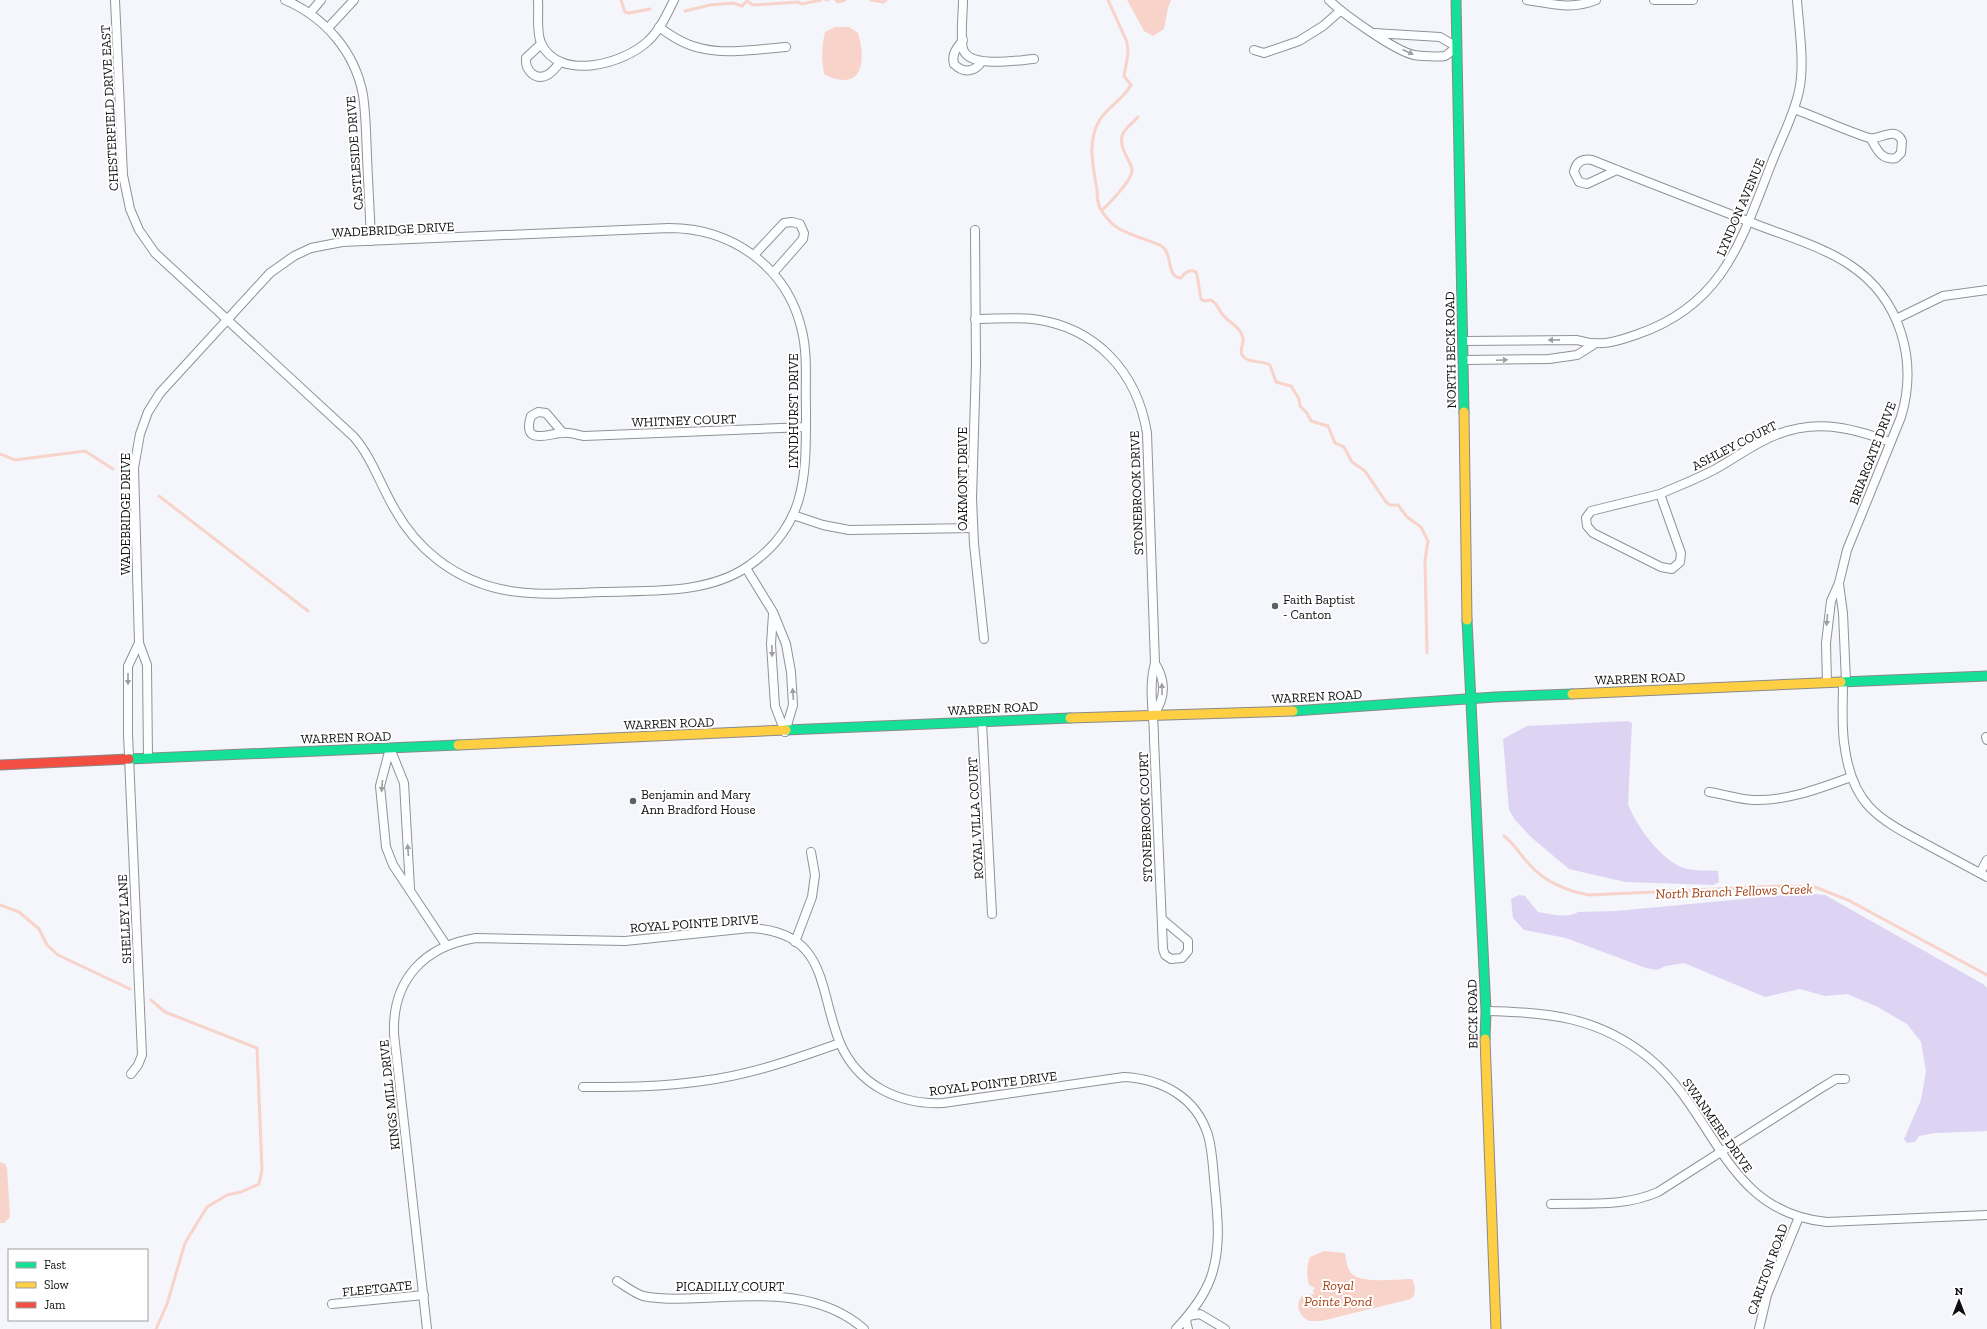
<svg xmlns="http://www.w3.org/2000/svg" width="1987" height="1329" font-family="'Zilla Slab',serif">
  <rect width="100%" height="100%" fill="#f4f6fc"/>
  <!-- green -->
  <g fill="#ddd4f3">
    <path d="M 1628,721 L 1632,723 L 1628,804 C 1636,826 1663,863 1687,869 C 1697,871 1708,870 1718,871 L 1719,882 L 1713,885 L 1625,882 L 1569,869 L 1532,838 L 1515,820 L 1509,810 L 1503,739 L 1527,726 Z"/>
    <path d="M 1806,893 L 1825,895 L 1983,984 L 1987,988 L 1987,1131 L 1935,1133 L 1919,1136 L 1915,1142 L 1907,1143 L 1904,1139 L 1921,1100 L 1926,1071 L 1921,1042 L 1907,1024 L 1876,1006 L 1847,994 L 1825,996 L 1800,989 L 1765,997 L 1684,963 L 1666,966 L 1657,970 L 1646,968 L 1566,938 L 1524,930 L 1513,918 L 1511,899 L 1519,895 L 1525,896 L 1538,912 C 1551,914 1567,919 1578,912 L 1616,911 Z"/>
  </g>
  <!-- water -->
  <g fill="#f7d3c9">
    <polygon points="1127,0 1171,0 1168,8 1164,29 1153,36 1144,31"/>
    <path d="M 835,27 L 849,27 L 858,33 C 863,49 867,81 842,80 C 835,79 830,78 824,74 L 822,59 L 823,42 L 825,32 Z"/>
    <polygon points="0,1162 5,1164 7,1168 10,1217 4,1223 0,1223"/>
    <path d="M 1324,1251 L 1345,1253 C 1346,1260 1347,1269 1352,1274 C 1363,1284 1397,1279 1412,1279 C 1415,1286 1417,1293 1411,1299 L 1321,1321 L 1309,1321 C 1300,1316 1294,1306 1302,1296 L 1314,1294 L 1313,1291 L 1315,1288 L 1309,1285 C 1307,1274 1306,1267 1310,1257 Z"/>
  </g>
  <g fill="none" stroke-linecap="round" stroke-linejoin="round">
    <!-- stream -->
    <g stroke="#f7d3c9" stroke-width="3">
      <polyline points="621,0 625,12 629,13 650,9"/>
      <polyline points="826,0 828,0"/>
      <polyline points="836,0 838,2 845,0"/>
      <polyline points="871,0 883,2 886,0"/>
      <path d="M 1108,0 L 1127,42 L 1128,54 L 1124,76 L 1131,85 C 1123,100 1107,107 1099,121 C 1087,142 1093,167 1097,190 C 1097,196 1097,202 1100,208 C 1103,214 1111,224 1118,228 C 1127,234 1148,240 1160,245 C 1174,252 1165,277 1181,278 C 1185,272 1189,269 1196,272 C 1199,281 1199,291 1201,299 L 1204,301 L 1211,300 C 1218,304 1218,309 1222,314 C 1228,322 1243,328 1243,340 C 1244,345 1239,349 1242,355 C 1248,364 1262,360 1270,365 L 1276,382 L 1291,386 L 1299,399 L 1300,406 L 1307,413 L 1311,421 L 1328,426 L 1335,443 L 1344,447 L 1352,462 L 1365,471 L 1386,502 L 1390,505 L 1398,505 L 1407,517 L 1421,527 L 1428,541 L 1425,560 L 1427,653"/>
      <polyline points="685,11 710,5 733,3 742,6 747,1 753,5 799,2 801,4 821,0"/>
      <path d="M 1102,210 C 1109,204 1134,178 1132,169 C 1129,158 1119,148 1122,136 C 1124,128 1133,123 1138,117"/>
      <polyline points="0,454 15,460 85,451 113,469"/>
      <polyline points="159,496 308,611"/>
      <path d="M 1504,836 C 1516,845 1519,854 1529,864 C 1544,881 1567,891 1589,895 L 1780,886 L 1815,887 L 1848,900 L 1987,975"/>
      <polyline points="0,905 19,912 39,929 47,945 58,955 130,989"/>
      <polyline points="151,1000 165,1012 257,1048 262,1170 259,1184 241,1192 227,1195 207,1207 185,1243 167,1304 156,1329"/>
    </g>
    <defs>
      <g id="street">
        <path d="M 115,0 L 123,175 L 130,209 L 139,230 L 155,253 L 218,311 L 235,327 L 354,437 C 372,458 380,484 394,508 C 405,528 420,546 438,560 C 489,599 540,595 600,592 C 649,590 705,595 747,567 C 808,526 806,474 806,409 C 805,383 808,356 802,331 C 788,268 733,228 669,228 L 342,242 L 311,248 L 294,256 L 270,273 L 160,393 L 148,412 L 140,434 L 134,468 L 139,643 L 147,665 L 148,758"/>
        <path d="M 285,0 C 325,17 355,52 363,95 C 366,115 366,135 367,156 C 368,184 370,212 371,241"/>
        <path d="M 538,0 C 539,13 536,31 541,43 C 559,82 624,64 648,41 C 660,30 667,14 674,0"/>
        <path d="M 963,0 C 963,14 960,36 963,49 C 969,69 1018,60 1034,59"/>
        <path d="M 1329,0 C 1343,14 1395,51 1414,55 C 1419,56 1440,57 1445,56 C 1449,54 1453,49 1457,47 L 1440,37 L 1374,33"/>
        <path d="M 1527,0 C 1551,4 1572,10 1596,0"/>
        <polyline points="1654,0 1693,0"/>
        <polyline points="310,13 321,0"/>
        <path d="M 659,27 C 671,36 685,45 700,48 C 727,55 758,49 786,47"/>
        <polyline points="328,28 354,0"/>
        <path d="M 963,40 C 957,48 951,54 954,64 C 964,74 975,72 982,61"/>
        <path d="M 541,44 L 526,58 C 525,71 536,82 549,74 C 553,71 557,66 561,62"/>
        <polyline points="1254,50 1264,53 1299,41 1323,26 1340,11"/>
        <path d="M 1794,109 C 1819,118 1844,130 1869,138 C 1879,141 1895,125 1902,141 L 1901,153 L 1896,158 C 1882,161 1877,150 1871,139"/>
        <path d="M 1617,170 L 1587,184 L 1579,182 L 1574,172 C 1576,162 1582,158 1592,160 C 1644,181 1697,201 1750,222 C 1782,235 1822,246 1850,265 C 1901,299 1918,361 1901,417 L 1847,550 L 1839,583 L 1831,601 L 1826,643 L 1827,683"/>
        <polyline points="975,230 976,364 972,498 974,544 984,639"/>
        <polyline points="754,255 784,223 792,222 800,224 804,233 803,239 774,272"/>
        <path d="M 975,319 C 994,319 1015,317 1033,319 C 1096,327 1137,372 1147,433 L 1155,663 C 1148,688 1154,713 1154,739 L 1163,949 L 1165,955 L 1171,959 L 1182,958 L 1188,951 L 1188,941 L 1162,919"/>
        <polyline points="1896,319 1943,296 1987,290"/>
        <path d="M 1463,341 L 1577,340 C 1601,347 1615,342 1638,334 C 1725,304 1742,238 1772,162 C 1781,139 1794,115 1799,91 C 1805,64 1799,28 1797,0"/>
        <polyline points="1463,360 1549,359 1577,355 1593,345"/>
        <path d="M 563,433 L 546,413 L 538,412 L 531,416 C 521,447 550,433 563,433 C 569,432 578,435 584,436 L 806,427"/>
        <polygon points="1660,494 1681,553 1680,562 1672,569 1661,567 1593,533 1587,526 1586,518 1591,511"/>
        <path d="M 1660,494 C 1680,485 1700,478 1719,467 C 1735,458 1751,446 1769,438 C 1811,418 1848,426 1890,442"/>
        <polyline points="793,515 823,525 849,530 973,528"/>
        <polyline points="746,568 773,612 786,644 791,672 793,705 785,732"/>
        <polyline points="1839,584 1843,613 1846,682"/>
        <polyline points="773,614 771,644 775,706 785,732"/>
        <path d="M 1843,682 C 1843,704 1841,728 1845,749 C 1853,804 1877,818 1922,842 C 1944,854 1965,865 1987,877"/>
        <path d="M 1154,714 C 1166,697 1166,681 1155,663"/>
        <polyline points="982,722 992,914"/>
        <polyline points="1986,737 1987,740"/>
        <polyline points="390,748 380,786 386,847 393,865 446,945"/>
        <polyline points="390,748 404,783 410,888"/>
        <path d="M 1709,792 C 1724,794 1740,800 1755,800 C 1787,801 1821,788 1851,777"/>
        <polyline points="1980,873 1987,860"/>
        <polyline points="795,942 812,897 815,875 811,852"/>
        <path d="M 1486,1011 C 1548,1012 1599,1017 1649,1058 C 1717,1114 1724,1212 1827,1222 L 1987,1215"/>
        <polyline points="131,1074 138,1065 142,1055 128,734 128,666 139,643"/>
        <path d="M 583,1087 C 623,1087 663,1087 702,1081 C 750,1075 795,1059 840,1043"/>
        <path d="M 1551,1204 C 1587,1203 1624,1207 1658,1192 L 1818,1090 L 1836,1079 L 1845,1079"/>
        <path d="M 617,1281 C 625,1286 634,1293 643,1296 C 662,1300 683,1299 701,1298 C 758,1296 818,1289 864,1329"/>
        <polyline points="332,1304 424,1295"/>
        <polyline points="1188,1316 1200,1314 1225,1329"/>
        <path d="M 427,1329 L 394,1034 C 392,980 424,946 476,938 L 625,941 L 750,928 C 829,932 818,990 840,1043 C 858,1085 899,1105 943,1103 L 1124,1077 C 1162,1079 1196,1097 1208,1135 C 1213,1152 1213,1172 1215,1189 C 1218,1219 1221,1248 1211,1277 C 1204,1297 1191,1313 1176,1329"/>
        <polyline points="1188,1329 1186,1321 1188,1316"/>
        <polyline points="1759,1329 1767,1295 1799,1217"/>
      </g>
      <g id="fast">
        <polyline points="1456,0 1464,412"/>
        <polyline points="1467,620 1486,1011 1485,1039"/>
        <polyline points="1841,682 1987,676"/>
        <polyline points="1293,711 1495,697 1572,694"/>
        <polyline points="786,730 1070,718"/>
        <polyline points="129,759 458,745"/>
      </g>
      <g id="slow">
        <polyline points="1464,412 1467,620"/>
        <polyline points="1572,694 1841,682"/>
        <polyline points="1070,718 1293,711"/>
        <polyline points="458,745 786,730"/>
        <polyline points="1485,1039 1496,1329"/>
      </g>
      <polyline id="jam" points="0,765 129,759"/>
    </defs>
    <!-- street casing -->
    <use href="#street" stroke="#929295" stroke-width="10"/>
    <!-- fast casing -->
    <use href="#fast" stroke="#88898c" stroke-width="11"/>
    <!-- slow casing -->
    <use href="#slow" stroke="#88898c" stroke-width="11"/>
    <!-- jam casing -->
    <use href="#jam" stroke="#88898c" stroke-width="11"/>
    <!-- street -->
    <use href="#street" stroke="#fdfeff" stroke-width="8"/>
    <!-- fast -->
    <use href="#fast" stroke="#16e098" stroke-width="9"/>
    <!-- slow -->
    <use href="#slow" stroke="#ffcf43" stroke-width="9"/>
    <!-- jam -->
    <use href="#jam" stroke="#f24e42" stroke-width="9"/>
  </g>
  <!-- one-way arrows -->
  <defs><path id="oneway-solid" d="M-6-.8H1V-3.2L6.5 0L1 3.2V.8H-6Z"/></defs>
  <g fill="#9d9e9f">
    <use href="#oneway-solid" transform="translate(1408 52) rotate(25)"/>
    <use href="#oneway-solid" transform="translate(1554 340) rotate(179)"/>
    <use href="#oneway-solid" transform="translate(1502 360) rotate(-2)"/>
    <use href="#oneway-solid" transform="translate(1827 620) rotate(95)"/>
    <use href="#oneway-solid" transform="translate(772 651) rotate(88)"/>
    <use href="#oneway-solid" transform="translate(128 679) rotate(90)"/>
    <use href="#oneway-solid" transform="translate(1162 689) rotate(-91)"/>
    <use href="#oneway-solid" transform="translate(793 694) rotate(-94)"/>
    <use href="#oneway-solid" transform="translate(382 786) rotate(95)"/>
    <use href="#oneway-solid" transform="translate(408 850) rotate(-94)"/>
  </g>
  <!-- markers -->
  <g fill="#5e5f61" stroke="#fff" stroke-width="1.5">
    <circle cx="1275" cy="606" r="4"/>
    <circle cx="633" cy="801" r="4"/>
  </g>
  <g text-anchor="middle" stroke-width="4" stroke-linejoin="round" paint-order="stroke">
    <!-- street labels -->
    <g font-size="13" fill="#0e0e0e" stroke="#fff">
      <text transform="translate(109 108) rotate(-93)" y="5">CHESTERFIELD DRIVE EAST</text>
      <text transform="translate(354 153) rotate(-94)" y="5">CASTLESIDE DRIVE</text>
      <text transform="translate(1740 207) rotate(-67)" y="5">LYNDON AVENUE</text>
      <text transform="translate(393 229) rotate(-3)" y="5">WADEBRIDGE DRIVE</text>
      <text transform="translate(1450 350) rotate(-91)" y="5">NORTH BECK ROAD</text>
      <text transform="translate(793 411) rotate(-90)" y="5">LYNDHURST DRIVE</text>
      <text transform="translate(684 420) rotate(-2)" y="5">WHITNEY COURT</text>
      <text transform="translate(1734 445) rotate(-27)" y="5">ASHLEY COURT</text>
      <text transform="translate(1872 453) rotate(-69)" y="5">BRIARGATE DRIVE</text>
      <text transform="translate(962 479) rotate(-90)" y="5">OAKMONT DRIVE</text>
      <text transform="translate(1136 493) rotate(-92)" y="5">STONEBROOK DRIVE</text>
      <text transform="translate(125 514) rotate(-90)" y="5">WADEBRIDGE DRIVE</text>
      <text transform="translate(1640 678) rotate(-2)" y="5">WARREN ROAD</text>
      <text transform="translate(1317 696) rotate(-3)" y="5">WARREN ROAD</text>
      <text transform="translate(993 708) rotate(-3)" y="5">WARREN ROAD</text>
      <text transform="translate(669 723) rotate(-2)" y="5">WARREN ROAD</text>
      <text transform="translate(346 737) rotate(-2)" y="5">WARREN ROAD</text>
      <text transform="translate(1145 817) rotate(-92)" y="5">STONEBROOK COURT</text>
      <text transform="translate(975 818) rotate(-93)" y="5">ROYAL VILLA COURT</text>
      <text transform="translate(124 919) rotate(-93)" y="5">SHELLEY LANE</text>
      <text transform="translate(694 923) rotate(-4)" y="5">ROYAL POINTE DRIVE</text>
      <text transform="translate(1472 1014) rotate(-91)" y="5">BECK ROAD</text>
      <text transform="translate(993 1083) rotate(-7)" y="5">ROYAL POINTE DRIVE</text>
      <text transform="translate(389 1095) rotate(-96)" y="5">KINGS MILL DRIVE</text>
      <text transform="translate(1718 1125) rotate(55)" y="5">SWANMERE DRIVE</text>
      <text transform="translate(1767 1269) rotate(-70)" y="5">CARLTON ROAD</text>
      <text x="730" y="1291">PICADILLY COURT</text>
      <text transform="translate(377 1288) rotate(-6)" y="5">FLEETGATE</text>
    </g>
    <!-- poi labels -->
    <g font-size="13" fill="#0e0e0e" stroke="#fff" text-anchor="start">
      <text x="1283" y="604">Faith Baptist<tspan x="1283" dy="15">- Canton</tspan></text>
      <text x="641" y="799">Benjamin and Mary<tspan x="641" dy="15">Ann Bradford House</tspan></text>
    </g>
    <!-- water labels -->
    <g font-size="14" font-style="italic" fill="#a44114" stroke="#fff">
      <text transform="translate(1734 891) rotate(-2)" y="5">North Branch Fellows Creek</text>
      <text x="1338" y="1290">Royal<tspan x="1338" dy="16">Pointe Pond</tspan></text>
    </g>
  </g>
  <!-- legend -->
  <rect x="8" y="1249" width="140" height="72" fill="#ffffff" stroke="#9f9f9f"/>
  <rect x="16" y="1262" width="20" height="6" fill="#16e098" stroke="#9f9f9f"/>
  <text x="44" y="1269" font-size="12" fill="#0e0e0e">Fast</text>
  <rect x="16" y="1282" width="20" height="6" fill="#ffcf43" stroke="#9f9f9f"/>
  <text x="44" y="1289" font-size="12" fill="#0e0e0e">Slow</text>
  <rect x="16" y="1302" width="20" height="6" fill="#f24e42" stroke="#9f9f9f"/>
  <text x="44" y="1309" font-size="12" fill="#0e0e0e">Jam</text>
  <!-- north arrow -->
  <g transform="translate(1959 1301)" stroke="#ffffff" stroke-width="3" paint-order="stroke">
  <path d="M0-3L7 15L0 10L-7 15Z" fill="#0e0e0e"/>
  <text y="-6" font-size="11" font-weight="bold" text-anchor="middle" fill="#0e0e0e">N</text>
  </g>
</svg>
